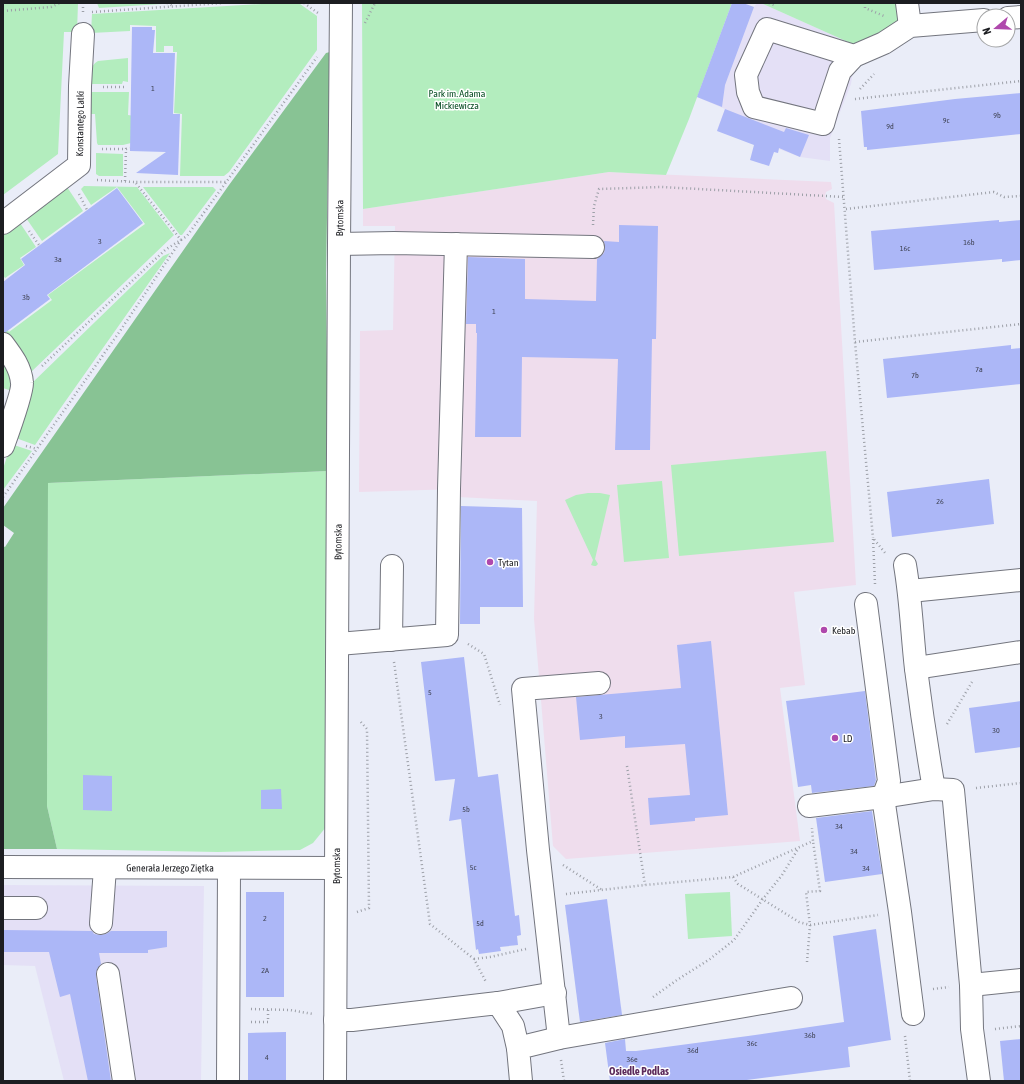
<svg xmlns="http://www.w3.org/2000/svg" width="1024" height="1084" font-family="'Asap Condensed',sans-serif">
  <rect width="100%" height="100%" fill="#eaedf8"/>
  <!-- industrial -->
  <g fill="#e4e0f6">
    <polygon points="732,3 754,7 757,3 761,3 857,46 851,84 830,138 830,161 800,157 779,149 778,153 717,130 725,109 697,97"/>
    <polygon points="3,885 204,886 201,1081 64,1081 35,966 3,965"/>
  </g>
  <!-- education -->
  <polygon fill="#efdded" points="609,172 831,182 832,189 826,192 825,196 826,199 834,203 856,585 794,592 805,685 780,688 800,841 566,859 553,846 540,688 534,619 537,501 458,497 458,489 359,492 360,331 393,330 395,226 363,226 363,209"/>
  <!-- green -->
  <g fill="#b3edbe">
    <polygon points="3,3 78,3 77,32 64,32 58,154 3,195"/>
    <polygon points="97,3 178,3 99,8"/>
    <polygon points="278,3 300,4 317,16 317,50 229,172 224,176 180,176 182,114 174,113 177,52 173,52 173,46 164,46 164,52 156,52 156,26 130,25 130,31 91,33 92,14"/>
    <polygon points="362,3 732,3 689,119 666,175 609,172 363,209"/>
    <polygon points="761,3 897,3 900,30 857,46"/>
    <path d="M 128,58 L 128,82 L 123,81 L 122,84 L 91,84 C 91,75 89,66 98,61 Z"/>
    <polygon points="91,92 129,92 128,115 135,116 135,142 123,145 98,145 97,143 95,114 91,114"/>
    <polygon points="96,153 123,154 123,176 99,176 96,174"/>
    <polygon points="84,186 137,187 174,235 30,373 3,334 3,324 9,332 52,300 48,295 145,224 117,187 91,205 81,189"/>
    <polygon points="67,187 83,211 42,241 26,218"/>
    <polygon points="143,187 213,187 216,190 182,235 180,235"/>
    <polygon points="20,223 36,247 20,258 24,265 5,278 3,275 3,236"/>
    <polygon points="170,253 55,416 35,445 13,437 29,386 163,256"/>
    <polygon points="3,358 10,367 12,391 3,388"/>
    <polygon points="11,444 32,451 3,490 3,469"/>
    <polygon points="826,451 834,542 679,556 671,465"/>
    <polygon points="328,471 326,827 313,843 300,850 218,852 57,849 47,806 48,483"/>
    <polygon points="662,481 669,558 624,562 617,485"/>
    <polygon points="588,493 600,493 610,495 595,559 598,564 596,566 594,566 591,565 593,560 565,500 576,495"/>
    <polygon points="730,892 732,936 688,939 685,894"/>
  </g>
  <!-- forest -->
  <polygon fill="#88c394" points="330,52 326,273 328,471 48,483 47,806 57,849 3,849 3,546 5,547 14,533 3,525 3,508 229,185 326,53"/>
  <!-- building -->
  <g fill="#acb7f7">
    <polygon points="732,3 743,3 754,7 725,85 722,107 697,97"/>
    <polygon points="132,27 152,27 152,30 155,30 153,53 175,53 173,114 180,114 178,175 136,173 166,152 130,151"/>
    <polygon points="1021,93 1021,134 867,150 867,147 864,147 861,111 955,99"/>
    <polygon points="725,109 784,132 786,128 809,135 800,157 779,148 778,153 774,152 769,166 750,160 754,145 717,131"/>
    <polygon points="117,188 143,223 47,295 50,299 6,332 3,332 3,282 25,265 21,259"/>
    <polygon points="999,220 999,222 1021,220 1021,260 1002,262 1002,259 874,270 871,231"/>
    <polygon points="619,225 658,226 656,339 652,339 650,450 615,450 618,359 522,357 521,437 475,437 477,333 476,333 476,324 466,324 468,257 525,259 525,299 596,301 597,259 604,253 605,248 604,241 619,242"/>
    <polygon points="1011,345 1011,349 1021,348 1021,384 887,398 883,359"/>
    <polygon points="989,479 994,524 892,537 887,492"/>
    <polygon points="461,506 522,508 523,607 480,607 480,624 460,624"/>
    <polygon points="711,641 728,815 695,818 695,821 650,825 648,798 690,795 685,744 625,748 625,736 580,740 576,697 681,688 677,645"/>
    <polygon points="464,657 478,777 498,774 515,916 519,915 521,935 517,936 518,945 500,947 501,951 479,954 478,949 476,950 461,819 449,821 455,779 435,781 421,662"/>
    <polygon points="865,691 876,780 874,786 812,793 811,785 798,787 786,701"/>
    <polygon points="1021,701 1021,747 975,753 969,708"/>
    <polygon points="83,775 112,776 112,811 83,810"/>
    <polygon points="281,789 282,809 261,809 261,790"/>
    <polygon points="872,811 882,874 825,882 816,818"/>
    <rect x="246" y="892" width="38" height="105"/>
    <polygon points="607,899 622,1015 580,1022 565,905"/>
    <polygon points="876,929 891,1040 848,1047 850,1067 739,1081 610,1081 605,1043 625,1039 626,1051 636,1051 748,1036 844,1022 833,936"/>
    <polygon points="3,930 92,931 94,934 100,935 106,934 111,931 167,931 167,947 148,950 148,953 99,953 101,964 97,969 96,976 111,1081 88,1081 70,994 60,997 49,952 3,952"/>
    <polygon points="286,1032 286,1081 248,1081 248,1033"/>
    <polygon points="1021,1039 1021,1081 1004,1081 1000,1041"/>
  </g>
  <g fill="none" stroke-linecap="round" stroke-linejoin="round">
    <defs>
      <g id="minor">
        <polyline points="907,3 910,26"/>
        <polyline points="1008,18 1021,17"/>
        <polyline points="854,56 840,71 827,110 823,124 754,107 748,92 746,75 767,29 854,56 884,43 910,26 984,20"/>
        <path id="s1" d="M 3,223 L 79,165 L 80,86 L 83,34"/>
        <polyline points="339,244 394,243 593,247"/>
        <path d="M 3,344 C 12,356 21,368 22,383 C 23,391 7,435 3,446"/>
        <path d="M 905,565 C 911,600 912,634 916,669 C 921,709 927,749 934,789"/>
        <polyline points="910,591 1021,580"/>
        <polyline points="866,604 889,781 883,797 900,912 913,1014"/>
        <polyline points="391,640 392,566"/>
        <polyline points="338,644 447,635 449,489 456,244"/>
        <polyline points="916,668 1021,652"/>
        <polyline points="809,806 883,797 934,789 953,790 971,985 972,1029 979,1081"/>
        <path id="s2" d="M 3,867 L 336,868"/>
        <polyline points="3,908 36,908"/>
        <polyline points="101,923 105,868"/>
        <polyline points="108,974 124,1081"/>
        <polyline points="971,985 1021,980"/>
        <polyline points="498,1003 555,993"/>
        <polyline points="335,1020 352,1020 498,1003 513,1026 518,1048"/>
        <polyline points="559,1038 538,850 523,689 599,683"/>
        <polyline points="228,1081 229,868"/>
        <path id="s3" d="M 335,1081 L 339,244 L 341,3"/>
        <polyline points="521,1081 518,1048 559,1038 791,998"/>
      </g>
    </defs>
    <!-- minor casing -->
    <use href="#minor" stroke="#73757e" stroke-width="24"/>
    <!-- path -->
    <g stroke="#9da0a8" stroke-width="2.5" stroke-dasharray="1 3" stroke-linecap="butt">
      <polyline points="83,3 83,12"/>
      <polyline points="167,3 173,6"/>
      <polyline points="304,3 318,13"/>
      <polyline points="769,3 776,6"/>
      <polyline points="865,3 865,8 884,16"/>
      <polyline points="3,11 51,7 60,3"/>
      <polyline points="92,12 223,3"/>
      <polyline points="365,23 375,3"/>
      <polyline points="103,87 124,87"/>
      <polyline points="860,89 874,74"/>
      <polyline points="855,99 1021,81"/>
      <polyline points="839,139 855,342 873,538"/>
      <polyline points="102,149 126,149"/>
      <polyline points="97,180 135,182"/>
      <polyline points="125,181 126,149 130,148"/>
      <polyline points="79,194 87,210"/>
      <polyline points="846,209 994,192 1004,197 1021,196"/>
      <polyline points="593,225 594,206 599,189 662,187 844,197"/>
      <polyline points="29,231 39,245"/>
      <polyline points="855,342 1021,324"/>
      <polyline points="42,366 165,250 187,236 317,57"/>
      <polyline points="26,446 37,449"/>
      <polyline points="3,497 120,331 181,240 135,182 226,182"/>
      <polyline points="875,584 873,538 886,554"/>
      <polyline points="468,644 484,654 500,705"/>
      <polyline points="394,662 430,924 474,959 486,982"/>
      <polyline points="947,724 972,682"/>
      <polyline points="627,766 645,885"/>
      <polyline points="976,788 1021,783"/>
      <polyline points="563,865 602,890"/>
      <polyline points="733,877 738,884 799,922 810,925 878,915"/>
      <polyline points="566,894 645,885 733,877 813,841 812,828"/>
      <polyline points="357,912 369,908 367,729 360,721"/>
      <polyline points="474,959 490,957 526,949"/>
      <polyline points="807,962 810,925 806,892 820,891 813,841"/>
      <polyline points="933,989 949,987"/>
      <polyline points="653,997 677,980 710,959 734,940 763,899 782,875 798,849"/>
      <polyline points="251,1009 290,1010 313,1014"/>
      <polyline points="251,1022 268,1022 268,1009"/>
      <polyline points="995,1029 1021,1026"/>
      <polyline points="905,1036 910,1081"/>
      <polyline points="561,1060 564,1081"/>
    </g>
    <!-- minor -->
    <use href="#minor" stroke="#fff" stroke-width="22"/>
  </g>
  <!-- markers -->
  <g fill="#af48ac" stroke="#fff" stroke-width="1.5">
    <circle cx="490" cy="562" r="4"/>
    <circle cx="824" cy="630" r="4"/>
    <circle cx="835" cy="738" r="4"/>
  </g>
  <g text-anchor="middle" stroke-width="3" stroke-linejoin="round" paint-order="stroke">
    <!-- number labels -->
    <g font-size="8" fill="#404456">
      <text x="153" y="91">1</text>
      <text x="997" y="118">9b</text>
      <text x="946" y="123">9c</text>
      <text x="890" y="129">9d</text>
      <text x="100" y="244">3</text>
      <text x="969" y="245">16b</text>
      <text x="905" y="251">16c</text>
      <text x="58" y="262">3a</text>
      <text x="26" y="300">3b</text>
      <text x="494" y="314">1</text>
      <text x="979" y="372">7a</text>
      <text x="915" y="378">7b</text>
      <text x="940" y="504">26</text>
      <text x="430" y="695">5</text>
      <text x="601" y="719">3</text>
      <text x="996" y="733">30</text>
      <text x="466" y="812">5b</text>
      <text x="839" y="829">34</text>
      <text x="854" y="854">34</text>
      <text x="473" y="870">5c</text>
      <text x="866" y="871">34</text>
      <text x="265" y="921">2</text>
      <text x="480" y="926">5d</text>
      <text x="265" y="973">2A</text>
      <text x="810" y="1038">36b</text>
      <text x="752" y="1046">36c</text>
      <text x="693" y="1053">36d</text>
      <text x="267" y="1060">4</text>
      <text x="632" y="1062">36e</text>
    </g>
    <!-- park labels -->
    <g font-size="10" fill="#044b20" stroke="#fff">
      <text x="457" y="97">Park im. Adama<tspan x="457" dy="12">Mickiewicza</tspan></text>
    </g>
    <!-- street labels -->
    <g font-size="10" fill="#1c1d21" stroke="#fff">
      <text dy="4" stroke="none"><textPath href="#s1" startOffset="137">Konstantego Latki</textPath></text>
      <text dy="4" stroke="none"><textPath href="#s3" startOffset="863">Bytomska</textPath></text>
      <text dy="4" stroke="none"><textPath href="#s3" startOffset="539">Bytomska</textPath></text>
      <text dy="4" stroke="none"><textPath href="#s3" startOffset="215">Bytomska</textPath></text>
      <text dy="4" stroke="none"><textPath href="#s2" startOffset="167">Generała Jerzego Ziętka</textPath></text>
    </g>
    <!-- poi labels -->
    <g font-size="10" fill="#1c1d21" stroke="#fff" text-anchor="start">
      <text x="498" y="566">Tytan</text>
      <text x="832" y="634">Kebab</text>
      <text x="843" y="742">LD</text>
    </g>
    <!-- neighbourhood labels -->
    <g font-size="11" font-weight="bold" fill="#5c2a5b" stroke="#fff">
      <text x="639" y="1075">Osiedle Podlas</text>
    </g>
  </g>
  <!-- border -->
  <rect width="1024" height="1084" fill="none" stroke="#1c1d21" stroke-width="8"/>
  <!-- north arrow -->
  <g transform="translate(996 28) rotate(251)"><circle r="19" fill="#ffffff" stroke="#a4a5a6"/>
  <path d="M0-3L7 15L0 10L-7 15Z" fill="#af48ac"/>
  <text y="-6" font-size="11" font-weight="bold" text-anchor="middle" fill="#1c1d21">N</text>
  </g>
</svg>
